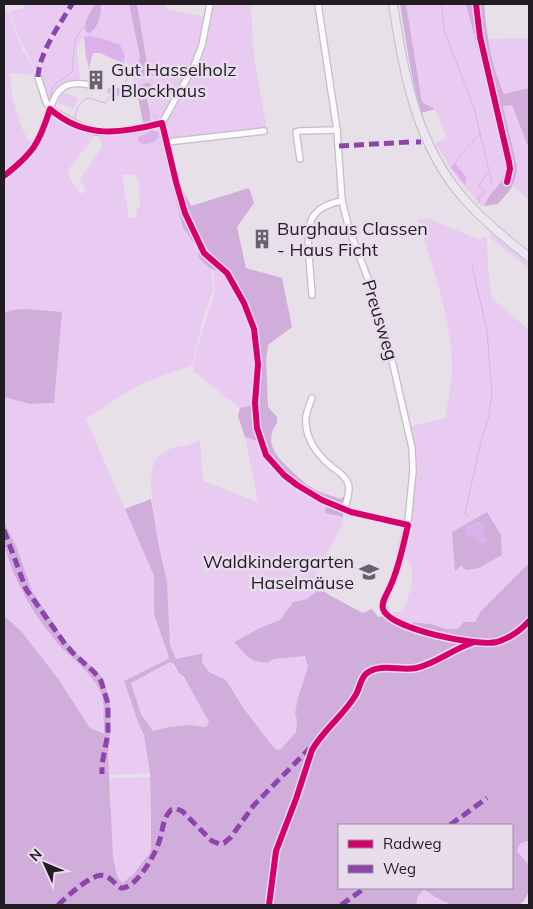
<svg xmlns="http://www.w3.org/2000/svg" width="533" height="909" font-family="Mulish,sans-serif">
  <rect width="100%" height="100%" fill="#e7e0e9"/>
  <!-- green -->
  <g fill="#e9cbf1" fill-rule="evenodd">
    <path d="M 24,4 L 71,4 C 60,23 38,53 38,75 L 17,34 L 10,11 L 24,8 Z"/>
    <path d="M 73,4 L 129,4 L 140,57 L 138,65 L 147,74 L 153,76 L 148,69 L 137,4 L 167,4 L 166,9 L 205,17 L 195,61 L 160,122 L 150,125 L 147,83 L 136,87 L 120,45 L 107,40 L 84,37 L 77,47 L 80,82 L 69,84 L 50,105 C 46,96 40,85 39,75 C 38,58 64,19 73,4 ZM 95,6 L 101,6 C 101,16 98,21 94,30 L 87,21 L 88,16 Z"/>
    <polygon points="211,4 251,4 254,57 267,130 168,140 164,127 165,120 194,72"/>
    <path d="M 406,4 L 466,4 L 507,162 L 502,181 L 483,207 L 458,179 L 435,143 L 447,138 L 435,109 L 422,102 ZM 455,164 L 467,178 L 464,184 L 451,167 Z"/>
    <path d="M 9,12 L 16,34 L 23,51 L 31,63 L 35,75 L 10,73 L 12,96 L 22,128 L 28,140 L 32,141 L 40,125 L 43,116 L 46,116 C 39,143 25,158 4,174 L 4,13 Z"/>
    <polygon points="529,38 529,88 504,94 499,83 488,39"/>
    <polygon points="62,92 78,98 74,109 58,103"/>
    <polygon points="512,105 529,149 529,200 513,186 517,175 517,167 503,106"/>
    <path d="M 54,114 L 92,134 L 94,137 L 68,170 L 70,179 L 81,194 L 86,190 L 80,179 L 102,147 L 98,135 L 156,127 L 162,130 L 173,182 L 172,185 L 193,241 L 198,249 L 199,258 L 211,269 L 213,291 L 204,316 L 195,352 L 193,365 L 143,383 L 125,393 L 86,419 L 154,576 L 155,614 L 169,657 L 169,659 L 124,681 L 139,725 L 144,735 L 150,773 L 109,775 L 108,752 L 110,741 L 97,671 L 81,658 L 65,640 L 32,591 L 17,548 L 4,522 L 4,397 L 31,404 L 54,403 L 12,310 L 4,313 L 4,178 L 30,157 L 42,138 L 49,116 ZM 156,130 L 159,138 L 157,140 L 143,145 L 140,144 L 141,135 L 149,131 ZM 133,174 L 138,179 L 140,207 L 136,208 L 137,218 L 129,218 L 122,175 Z"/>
    <path d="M 427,218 L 480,240 L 484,237 L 487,238 L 488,267 L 492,298 L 529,330 L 529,563 L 481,611 L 475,622 L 462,626 L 459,629 L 446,629 L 431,624 L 399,621 L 392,615 L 394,612 L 403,612 C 408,596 420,570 404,557 L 402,558 L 412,511 L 415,467 L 409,427 L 445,418 C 448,401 452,385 452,368 C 453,324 431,263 418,220 ZM 487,513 L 501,535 L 502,555 L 466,570 L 461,566 Z"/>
    <polygon points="492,233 529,264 529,268 489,237"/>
    <path d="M 213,270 L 225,273 C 235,291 248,309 253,329 C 259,353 254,380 252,404 L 240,408 L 193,371 L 196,352 L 215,292 Z"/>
    <path d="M 245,437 L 261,442 L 266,455 L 326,504 L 335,516 L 343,517 L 342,525 L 312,582 L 320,588 L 307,599 L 293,602 L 280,620 L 262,627 L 234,642 L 239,649 L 247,654 L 251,659 L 255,661 L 268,663 L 273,659 L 305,656 L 308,667 L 298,697 L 295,713 L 297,721 L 296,732 L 280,750 L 275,749 L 244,709 L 226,680 L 209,672 L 202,662 L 203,653 L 176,659 C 174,654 171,650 170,645 C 165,626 169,603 167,584 C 163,557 144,485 154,463 C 165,442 188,450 200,439 L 203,481 L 258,502 Z"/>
    <polygon points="4,543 20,589 49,634 91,676 101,691 103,706 102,725 105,734 90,728 57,677 21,631 4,616"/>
    <path d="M 170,662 C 175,665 175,670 180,674 C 192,687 200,706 209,722 L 206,727 L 189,725 L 169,727 L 153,731 L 141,714 L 131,683 Z"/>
    <path d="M 150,777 L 151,848 L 146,859 L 133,875 L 122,884 C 109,870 112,800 110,778 Z"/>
    <path d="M 528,841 L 529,842 L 529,872 C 528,862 521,859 517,850 L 520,844 Z"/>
    <path d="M 424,890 C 431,892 433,897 439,899 C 444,902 447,902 451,905 L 417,905 C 416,897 418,895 424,890 Z"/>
  </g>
  <!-- forest -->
  <g fill="#d1addb" fill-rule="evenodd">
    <path d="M 129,4 L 137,4 L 148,69 L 154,76 L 147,74 L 143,76 C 135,72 138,64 140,57 Z"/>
    <path d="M 400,4 L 406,4 L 422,102 L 435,109 L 421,113 C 411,77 406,41 400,4 Z"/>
    <path d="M 466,4 L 484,4 C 486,34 492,67 504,94 L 529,88 L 529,149 L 512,105 L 503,106 L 517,167 C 517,183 508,193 498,204 L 484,206 L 490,195 L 502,181 L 507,162 Z"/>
    <path d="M 95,5 L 99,5 L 101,6 C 101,16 98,27 90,33 L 86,32 C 83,23 89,13 95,5 Z"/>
    <polygon points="147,83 151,84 153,91 147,99 150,113 150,125 144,127 136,87"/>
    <path d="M 178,181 L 191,206 L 249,188 L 254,203 L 237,227 L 246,268 L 282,278 L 292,327 L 268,345 L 266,361 L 268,407 L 277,417 L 277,423 C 261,445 281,461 296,475 C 301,479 305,484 311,487 C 319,493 330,495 340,499 L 345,496 L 343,508 L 343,517 L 325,513 L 326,504 L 277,469 L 261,442 L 245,437 L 238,416 L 240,408 L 256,404 L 256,329 L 229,274 L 211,269 L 199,258 L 198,249 L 183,227 L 172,185 L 173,182 Z"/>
    <polygon points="25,309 62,312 54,403 30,404 4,397 4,313 12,310"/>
    <path d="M 151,499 L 159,546 L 167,582 L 170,645 L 176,659 L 203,653 L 202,662 L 209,672 L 226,680 L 244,709 L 275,749 L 280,750 L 296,732 L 297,721 L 295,713 L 298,697 L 308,667 L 305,656 L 273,659 L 268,663 C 263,662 259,662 255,661 C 251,661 237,646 234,642 L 262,627 L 280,620 L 293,602 L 307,599 L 320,588 L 329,595 L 363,613 L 372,609 L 378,617 L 392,615 L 399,621 L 431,624 L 446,629 L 458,629 L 464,622 L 475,622 L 481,611 L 529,563 L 529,842 L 527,841 L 520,844 L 517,850 C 520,857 527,860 529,867 C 532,879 530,899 519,905 L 451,905 C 447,902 444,902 439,899 C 433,897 431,892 424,890 C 418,895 416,898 417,905 L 4,905 L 4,616 L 21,631 L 57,677 L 90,728 L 105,734 C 101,719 107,702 99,689 C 90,672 74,660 61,647 C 35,618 14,582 4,544 C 2,537 4,529 4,522 L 17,548 L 32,591 L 65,640 L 81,658 L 97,671 L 104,680 L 110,704 L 110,741 L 108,752 L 113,856 L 117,876 L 122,883 L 133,875 L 149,854 L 151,848 L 151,824 L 150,773 L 144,735 L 139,725 L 124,681 L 168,659 L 169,657 L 154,614 L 154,576 L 125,509 ZM 170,662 L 174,664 L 178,672 L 184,677 L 209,722 L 206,727 L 189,725 L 169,727 L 153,731 L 141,714 L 131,683 ZM 339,825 L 512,825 L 512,888 L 339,888 Z"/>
    <path d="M 487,512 L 501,535 L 502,555 L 479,568 L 466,570 L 461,566 L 455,571 L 452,532 ZM 480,522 L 486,542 L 465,534 L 467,527 Z"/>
  </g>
  <!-- water -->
  <g fill="#dcb0ea">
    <polygon points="89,36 107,40 120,45 125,56 124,62 122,63 100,53 93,53 89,68 86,57 84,37"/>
    <polygon points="110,87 119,88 122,91 118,96 112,97 108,92 108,89"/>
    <polygon points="153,130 158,132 159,137 154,142 143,145 138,141 138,137"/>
    <polygon points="455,163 467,178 465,184 464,184 451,167"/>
    <path d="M 482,522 C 485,526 486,542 484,546 L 477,539 L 464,533 L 466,528 Z"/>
  </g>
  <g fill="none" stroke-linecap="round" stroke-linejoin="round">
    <!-- stream -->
    <g stroke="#dcb0ea" stroke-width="1">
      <polyline points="442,4 444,30 474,108 492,183"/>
      <polyline points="89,37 99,4"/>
      <polyline points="89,68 91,75 93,74"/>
      <polyline points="122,88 129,75 123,61"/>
      <path d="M 51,99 C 50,80 61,83 72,72 C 76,50 68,33 94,22"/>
      <polyline points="51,114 51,117"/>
      <polyline points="154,114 158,122"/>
      <polyline points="63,119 85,132"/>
      <polyline points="74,120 78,107 85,99 89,98 105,103 110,97"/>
      <polyline points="146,130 155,128"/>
      <polyline points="455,163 465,150 480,134"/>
      <polyline points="477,203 480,201 478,197 485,192 479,185 489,172"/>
      <polyline points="469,516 465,513 482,437 488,419 492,394 487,331 472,265"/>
      <polyline points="474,519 476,524"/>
    </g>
    <defs>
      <g id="minor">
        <polyline points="210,4 202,45 194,66 163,121 162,126 176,182 185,213 204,253 227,273 244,303 254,329 258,364 255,403 257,428 266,455 284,475 297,485 322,500 351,512 408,525"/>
        <polyline points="318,4 337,130 342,201 349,229 370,284 391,356 412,448 413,471 408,521 397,570 383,605 386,613"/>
        <polyline points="38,77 46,102 50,109 88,130 96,132 134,130 162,123"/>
        <path d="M 50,109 C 57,88 65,80 90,85"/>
        <polyline points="167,142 264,131"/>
        <polyline points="300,159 296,132 300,131 337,130"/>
        <path d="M 312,295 C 311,282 310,269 309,256 C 307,226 307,207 342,201"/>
        <path d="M 312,398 C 310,404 307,410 306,417 C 304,437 317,455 332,467 C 338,471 345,476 348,483 C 351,491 346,502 344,510"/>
      </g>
      <path id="major" d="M 393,4 C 404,74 416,146 466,201 C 485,222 507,240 529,257"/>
    </defs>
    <!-- minor casing -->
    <use href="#minor" stroke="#c3bdc5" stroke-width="8"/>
    <!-- major casing -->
    <use href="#major" stroke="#c2bec3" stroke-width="10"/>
    <!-- minor -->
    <use href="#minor" stroke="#fbfafc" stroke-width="5.5"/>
    <!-- major -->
    <use href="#major" stroke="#ede6f0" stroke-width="8"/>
    <!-- quiet -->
    <g stroke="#8e44ad" stroke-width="5" stroke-dasharray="10 5" stroke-linecap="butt">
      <path d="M 38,77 C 39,53 60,24 72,4"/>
      <polyline points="416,142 421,142"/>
      <polyline points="339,146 410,142"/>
      <polyline points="4,530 26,589 65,644 73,653 94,672 101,681 108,704 108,733 102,764 102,774"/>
      <polyline points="450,825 487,798"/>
      <path d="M 58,905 C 67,897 93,871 105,876 C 112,878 115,885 121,888 C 136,889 155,855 159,842 C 163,831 162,819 171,810 L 177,809 L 182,811 L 212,841 L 220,844 L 224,843 L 231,837 L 254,805 L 310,748"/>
      <polyline points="341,905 365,888"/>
    </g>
    <defs>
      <g id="cycleway">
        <polyline points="476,4 480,37 509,162 510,169 507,182"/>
        <path d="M 4,176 C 33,153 39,144 50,109 C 86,140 120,133 162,123 L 176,182 L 185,213 L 204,253 L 227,273 L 244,303 L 254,329 L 258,364 L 255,403 L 257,428 L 266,455 L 284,475 L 297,485 L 322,500 L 351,512 L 408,525 C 403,546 399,568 390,587 C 387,594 381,602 383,609 C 389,629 478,647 497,642 C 510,638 521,630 529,621"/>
        <path d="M 269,905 L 276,851 L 296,799 L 312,750 C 323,730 343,716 355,696 C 360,689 360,678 367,673 C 381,663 400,671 416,668 C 435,664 453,649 472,643"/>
      </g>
    </defs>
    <!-- cycleway casing -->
    <use href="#cycleway" stroke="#e9dced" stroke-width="9"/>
    <!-- cycleway -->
    <use href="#cycleway" stroke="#d6006c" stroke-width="6"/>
  </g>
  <!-- icons -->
  <defs>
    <symbol id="building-bare" viewBox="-9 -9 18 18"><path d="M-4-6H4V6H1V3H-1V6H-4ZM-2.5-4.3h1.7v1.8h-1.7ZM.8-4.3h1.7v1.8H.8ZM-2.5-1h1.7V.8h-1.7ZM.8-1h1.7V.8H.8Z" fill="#676169" stroke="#e9dced" stroke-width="2.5" paint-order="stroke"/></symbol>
    <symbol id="school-bare" viewBox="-9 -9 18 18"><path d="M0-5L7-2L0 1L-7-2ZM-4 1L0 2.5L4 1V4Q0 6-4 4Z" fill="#676169" stroke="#e9dced" stroke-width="2.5" paint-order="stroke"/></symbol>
  </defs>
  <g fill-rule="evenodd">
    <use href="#building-bare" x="82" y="66" width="28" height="28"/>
    <use href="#building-bare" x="248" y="225" width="28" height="28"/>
    <use href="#school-bare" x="355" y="558" width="28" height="28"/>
  </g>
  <g text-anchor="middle" stroke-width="5" stroke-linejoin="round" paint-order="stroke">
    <!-- poi labels -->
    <g font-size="18" fill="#221d24" stroke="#e9dced" text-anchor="start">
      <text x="111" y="76">Gut Hasselholz<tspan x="111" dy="21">| Blockhaus</tspan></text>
      <text x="277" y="235">Burghaus Classen<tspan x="277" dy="21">- Haus Ficht</tspan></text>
      <text x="354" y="568" text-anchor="end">Waldkindergarten<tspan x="354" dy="21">Haselmäuse</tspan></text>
    </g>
    <!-- street labels -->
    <g font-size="18" fill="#221d24" stroke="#e9dced">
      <text transform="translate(380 320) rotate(73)" y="6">Preusweg</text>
    </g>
  </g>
  <!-- border -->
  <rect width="533" height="909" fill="none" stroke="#221d24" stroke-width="10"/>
  <!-- legend -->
  <rect x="338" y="824" width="175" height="65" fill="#e9dced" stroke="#99909d"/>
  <rect x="348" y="840" width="25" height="8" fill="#d6006c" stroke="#99909d"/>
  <text x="383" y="849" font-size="15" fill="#221d24">Radweg</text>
  <rect x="348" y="865" width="25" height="8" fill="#8e44ad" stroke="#99909d"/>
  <text x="383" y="874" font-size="15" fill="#221d24">Weg</text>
  <!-- north arrow -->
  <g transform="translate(45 864) rotate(314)" stroke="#e9dced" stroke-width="4" paint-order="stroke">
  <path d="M0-4L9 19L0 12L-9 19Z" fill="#221d24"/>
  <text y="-8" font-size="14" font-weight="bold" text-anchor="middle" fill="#221d24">N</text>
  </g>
</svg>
